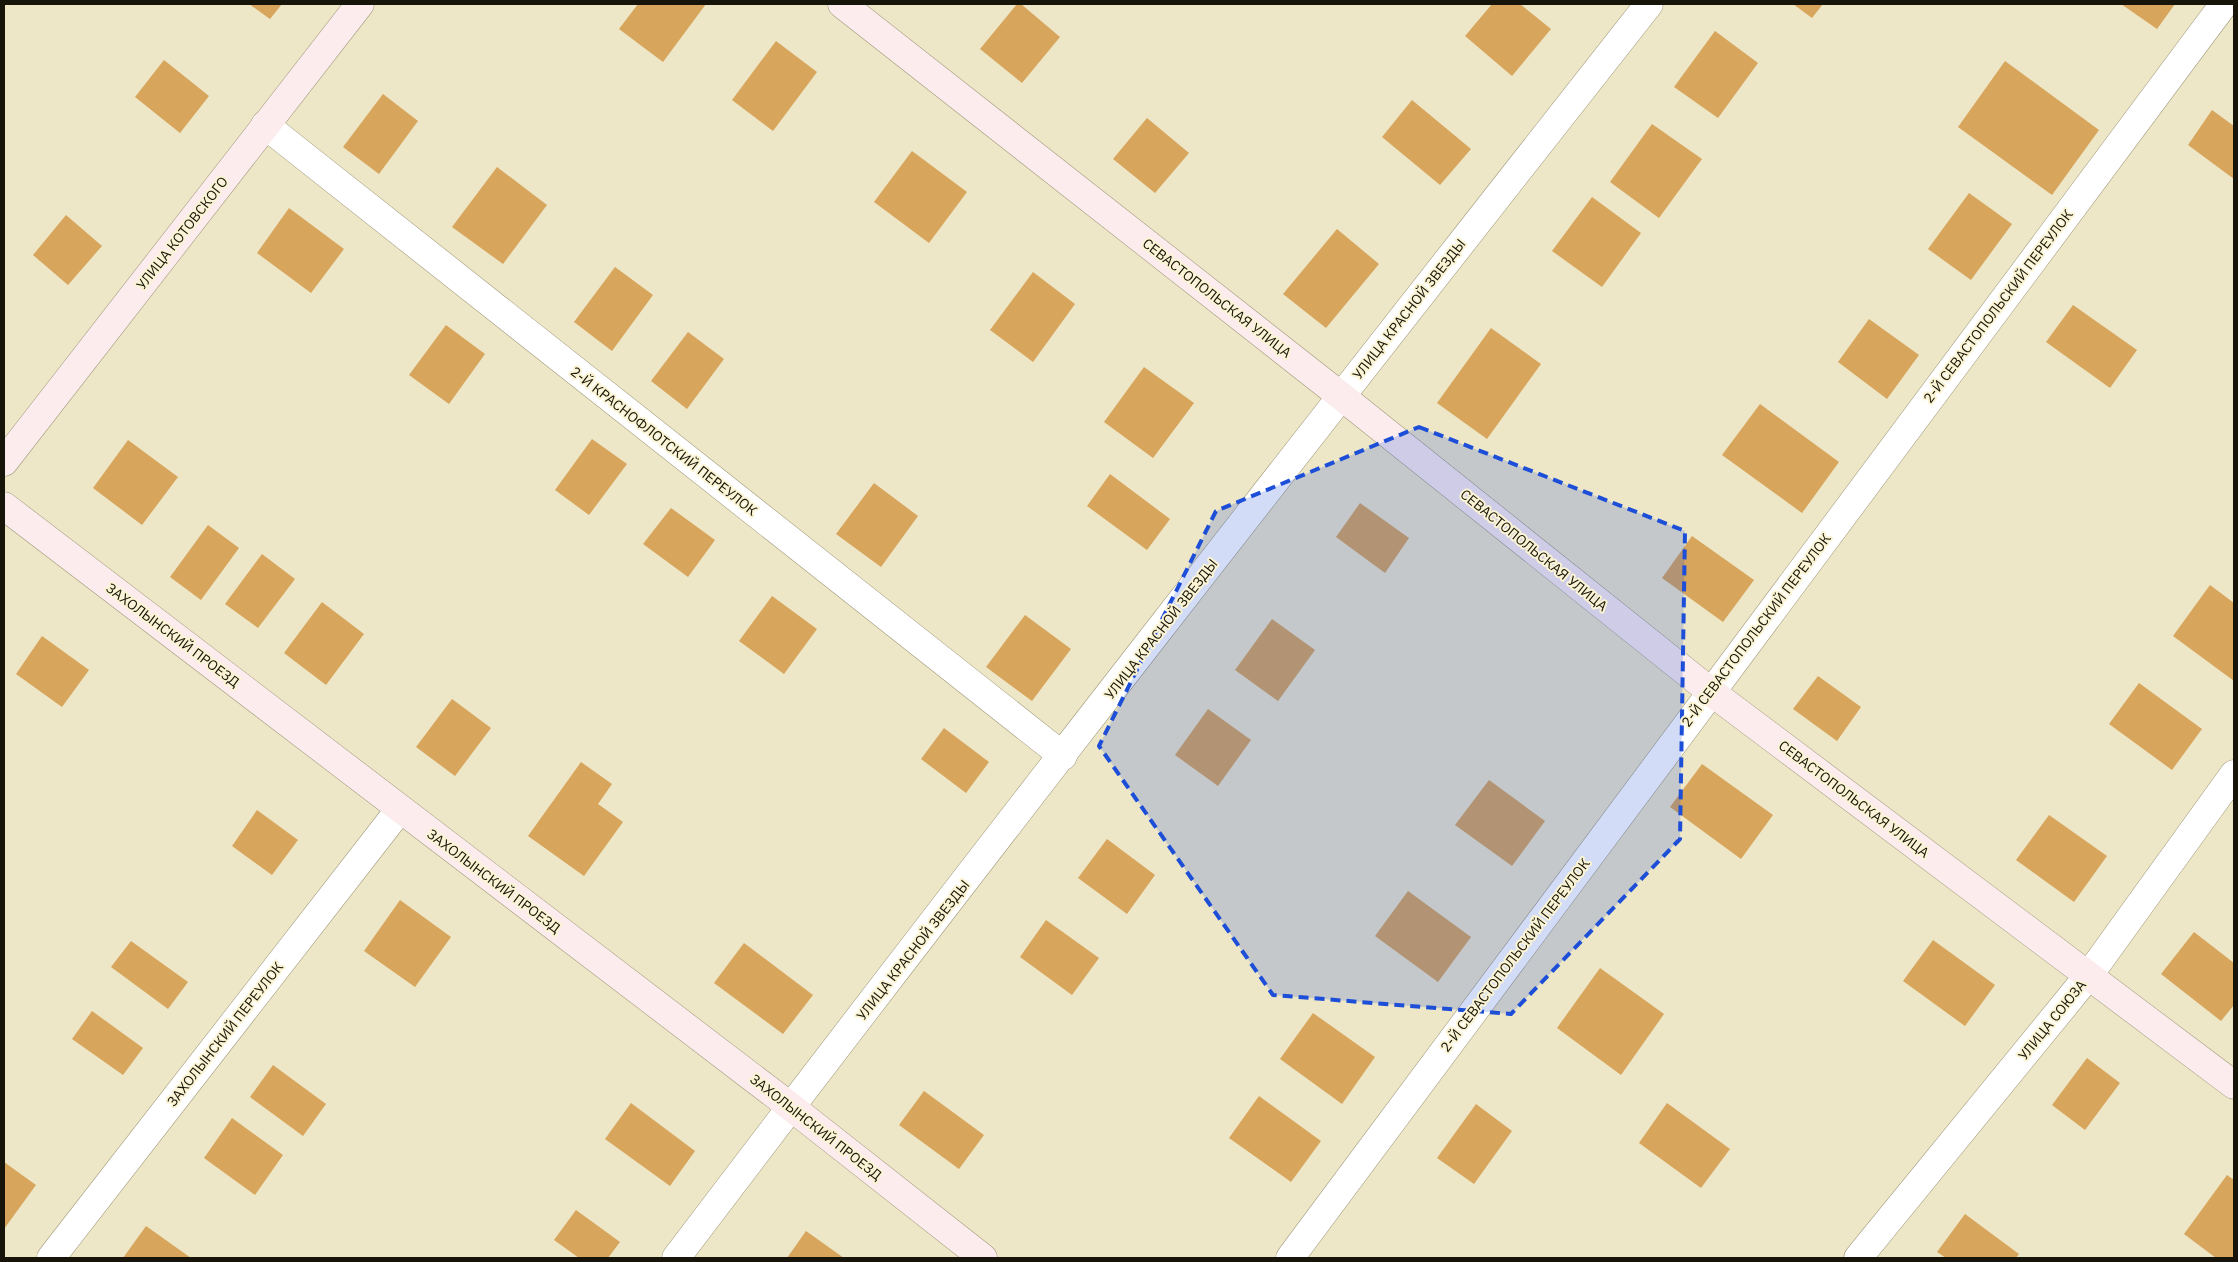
<svg xmlns="http://www.w3.org/2000/svg" width="2238" height="1262" font-family="'IBM Plex Sans',sans-serif">
  <rect width="100%" height="100%" fill="#eee7c7"/>
  <!-- building -->
  <g fill="#d7a55c">
    <polygon points="249,4 282,4 270,19"/>
    <polygon points="638,4 706,4 663,62 619,29"/>
    <polygon points="1017,4 1021,4 1060,37 1022,83 980,49"/>
    <polygon points="1492,4 1520,4 1551,29 1512,76 1465,36"/>
    <polygon points="1793,4 1823,4 1812,18"/>
    <polygon points="2121,4 2175,4 2157,29"/>
    <polygon points="1715,31 1758,63 1718,118 1674,87"/>
    <polygon points="776,41 817,72 773,131 732,100"/>
    <polygon points="164,60 209,96 180,133 135,97"/>
    <polygon points="2005,61 2099,130 2052,195 1958,127"/>
    <polygon points="383,94 418,121 379,174 343,147"/>
    <polygon points="1412,100 1471,149 1440,185 1382,137"/>
    <polygon points="2212,110 2234,126 2234,179 2188,145"/>
    <polygon points="1147,118 1189,153 1155,193 1113,159"/>
    <polygon points="1652,124 1702,159 1659,218 1610,182"/>
    <polygon points="912,151 967,192 929,243 874,202"/>
    <polygon points="497,167 547,205 503,264 452,227"/>
    <polygon points="1969,193 2012,224 1971,280 1928,249"/>
    <polygon points="1592,197 1641,233 1602,287 1552,251"/>
    <polygon points="289,208 344,249 311,293 257,253"/>
    <polygon points="66,215 102,246 68,285 33,255"/>
    <polygon points="1337,229 1379,264 1326,328 1283,294"/>
    <polygon points="615,267 653,295 612,351 574,322"/>
    <polygon points="1033,272 1075,304 1033,362 990,330"/>
    <polygon points="2073,305 2137,350 2110,388 2046,342"/>
    <polygon points="1869,319 1919,355 1887,399 1838,362"/>
    <polygon points="446,325 485,354 449,404 409,375"/>
    <polygon points="1491,328 1541,364 1487,439 1437,403"/>
    <polygon points="688,332 724,359 687,409 651,381"/>
    <polygon points="1144,367 1194,403 1153,458 1104,422"/>
    <polygon points="1760,404 1839,462 1802,513 1722,455"/>
    <polygon points="592,439 627,464 589,515 555,490"/>
    <polygon points="128,440 178,477 142,525 93,488"/>
    <polygon points="1110,474 1170,519 1147,550 1087,506"/>
    <polygon points="874,483 918,516 881,567 836,534"/>
    <polygon points="1360,503 1409,538 1385,573 1336,537"/>
    <polygon points="671,508 715,540 688,577 643,544"/>
    <polygon points="208,525 239,548 201,600 170,577"/>
    <polygon points="1692,536 1754,580 1723,622 1662,578"/>
    <polygon points="262,554 295,579 258,628 225,604"/>
    <polygon points="2210,585 2234,603 2234,681 2173,636"/>
    <polygon points="772,596 817,629 784,674 739,641"/>
    <polygon points="322,602 364,634 326,685 284,653"/>
    <polygon points="1025,615 1071,649 1032,701 986,667"/>
    <polygon points="1272,619 1315,650 1278,701 1235,670"/>
    <polygon points="42,636 89,670 62,707 16,674"/>
    <polygon points="1818,676 1861,707 1837,741 1793,709"/>
    <polygon points="2139,683 2202,729 2172,770 2109,724"/>
    <polygon points="452,699 491,728 455,776 416,747"/>
    <polygon points="1208,709 1251,740 1218,786 1175,755"/>
    <polygon points="944,728 989,762 966,793 921,759"/>
    <polygon points="581,762 612,784 598,804 623,822 584,876 528,836"/>
    <polygon points="1702,764 1773,815 1741,859 1670,807"/>
    <polygon points="1489,780 1545,821 1512,866 1455,825"/>
    <polygon points="257,810 298,840 272,875 232,846"/>
    <polygon points="2049,815 2107,856 2074,902 2016,860"/>
    <polygon points="1107,839 1155,875 1127,914 1078,878"/>
    <polygon points="1408,891 1471,937 1438,982 1375,936"/>
    <polygon points="400,900 451,937 415,987 364,951"/>
    <polygon points="1046,920 1099,958 1072,995 1020,957"/>
    <polygon points="2194,932 2234,963 2234,1005 2221,1021 2161,974"/>
    <polygon points="1933,940 1995,985 1965,1026 1903,981"/>
    <polygon points="131,941 188,982 168,1009 111,967"/>
    <polygon points="744,943 813,995 783,1034 714,983"/>
    <polygon points="1600,968 1664,1014 1621,1075 1557,1028"/>
    <polygon points="92,1011 143,1048 123,1075 72,1039"/>
    <polygon points="1313,1013 1375,1057 1342,1104 1280,1059"/>
    <polygon points="2087,1058 2120,1083 2085,1130 2052,1105"/>
    <polygon points="273,1065 326,1104 303,1136 250,1097"/>
    <polygon points="924,1091 984,1135 959,1169 899,1125"/>
    <polygon points="1259,1096 1321,1141 1291,1182 1229,1138"/>
    <polygon points="631,1103 695,1151 670,1186 605,1139"/>
    <polygon points="1667,1103 1730,1149 1701,1188 1639,1143"/>
    <polygon points="1476,1104 1512,1131 1474,1184 1437,1158"/>
    <polygon points="232,1118 283,1155 255,1195 204,1158"/>
    <polygon points="4,1162 36,1185 4,1229"/>
    <polygon points="2227,1175 2234,1180 2234,1258 2216,1258 2184,1234"/>
    <polygon points="576,1210 620,1242 608,1258 579,1258 554,1240"/>
    <polygon points="1965,1214 2019,1254 2016,1258 1946,1258 1937,1252"/>
    <polygon points="146,1226 191,1258 123,1258"/>
    <polygon points="806,1231 844,1258 787,1258"/>
  </g>
  <g fill="none" stroke-linecap="round" stroke-linejoin="round">
    <defs>
      <g id="street">
        <polyline points="265,125 1063,756"/>
        <polyline points="51,1258 400,809"/>
        <path d="M 676,1258 C 996,836 1322,420 1649,4"/>
        <polyline points="1290,1258 2224,4"/>
        <polyline points="1858,1258 2089,975 2234,774"/>
      </g>
      <g id="secondary">
        <polyline points="842,4 1341,396 1710,691 2234,1085"/>
        <polyline points="4,462 360,4"/>
        <polyline points="4,506 791,1107 983,1258"/>
      </g>
    </defs>
    <!-- street casing -->
    <use href="#street" stroke="#9e977a" stroke-width="29"/>
    <!-- secondary casing -->
    <use href="#secondary" stroke="#9e977a" stroke-width="29"/>
    <!-- street -->
    <use href="#street" stroke="#fff" stroke-width="28"/>
    <!-- secondary -->
    <use href="#secondary" stroke="#fceced" stroke-width="28"/>
  </g>
  <!-- marked area -->
  <path fill="#1d4ed8" fill-opacity="0.2" stroke="#1d4ed8" stroke-width="4" stroke-dasharray="10 6" stroke-linejoin="round" d="M 1419,427 L 1685,531 L 1680,839 L 1511,1014 L 1273,995 L 1099,746 L 1216,511 Z"/>
  <g text-anchor="middle" stroke-width="4" stroke-linejoin="round" paint-order="stroke">
    <!-- street labels -->
    <g font-size="14" fill="#171409" stroke="#fbf4d4">
      <text transform="translate(182 233) rotate(-52)" y="5">УЛИЦА КОТОВСКОГО</text>
      <text transform="translate(1217 298) rotate(38)" y="5">СЕВАСТОПОЛЬСКАЯ УЛИЦА</text>
      <text transform="translate(1998 306) rotate(-53)" y="5">2-Й СЕВАСТОПОЛЬСКИЙ ПЕРЕУЛОК</text>
      <text transform="translate(1409 309) rotate(-52)" y="5">УЛИЦА КРАСНОЙ ЗВЕЗДЫ</text>
      <text transform="translate(664 441) rotate(38)" y="5">2-Й КРАСНОФЛОТСКИЙ ПЕРЕУЛОК</text>
      <text transform="translate(1534 550) rotate(39)" y="5">СЕВАСТОПОЛЬСКАЯ УЛИЦА</text>
      <text transform="translate(1161 629) rotate(-52)" y="5">УЛИЦА КРАСНОЙ ЗВЕЗДЫ</text>
      <text transform="translate(1756 630) rotate(-53)" y="5">2-Й СЕВАСТОПОЛЬСКИЙ ПЕРЕУЛОК</text>
      <text transform="translate(173 635) rotate(37)" y="5">ЗАХОЛЫНСКИЙ ПРОЕЗД</text>
      <text transform="translate(1854 799) rotate(37)" y="5">СЕВАСТОПОЛЬСКАЯ УЛИЦА</text>
      <text transform="translate(494 881) rotate(37)" y="5">ЗАХОЛЫНСКИЙ ПРОЕЗД</text>
      <text transform="translate(913 950) rotate(-52)" y="5">УЛИЦА КРАСНОЙ ЗВЕЗДЫ</text>
      <text transform="translate(1515 955) rotate(-53)" y="5">2-Й СЕВАСТОПОЛЬСКИЙ ПЕРЕУЛОК</text>
      <text transform="translate(2052 1020) rotate(-51)" y="5">УЛИЦА СОЮЗА</text>
      <text transform="translate(225 1034) rotate(-52)" y="5">ЗАХОЛЫНСКИЙ ПЕРЕУЛОК</text>
      <text transform="translate(816 1127) rotate(38)" y="5">ЗАХОЛЫНСКИЙ ПРОЕЗД</text>
    </g>
  </g>
  <!-- border -->
  <rect width="2238" height="1262" fill="none" stroke="#171409" stroke-width="10"/>
</svg>
